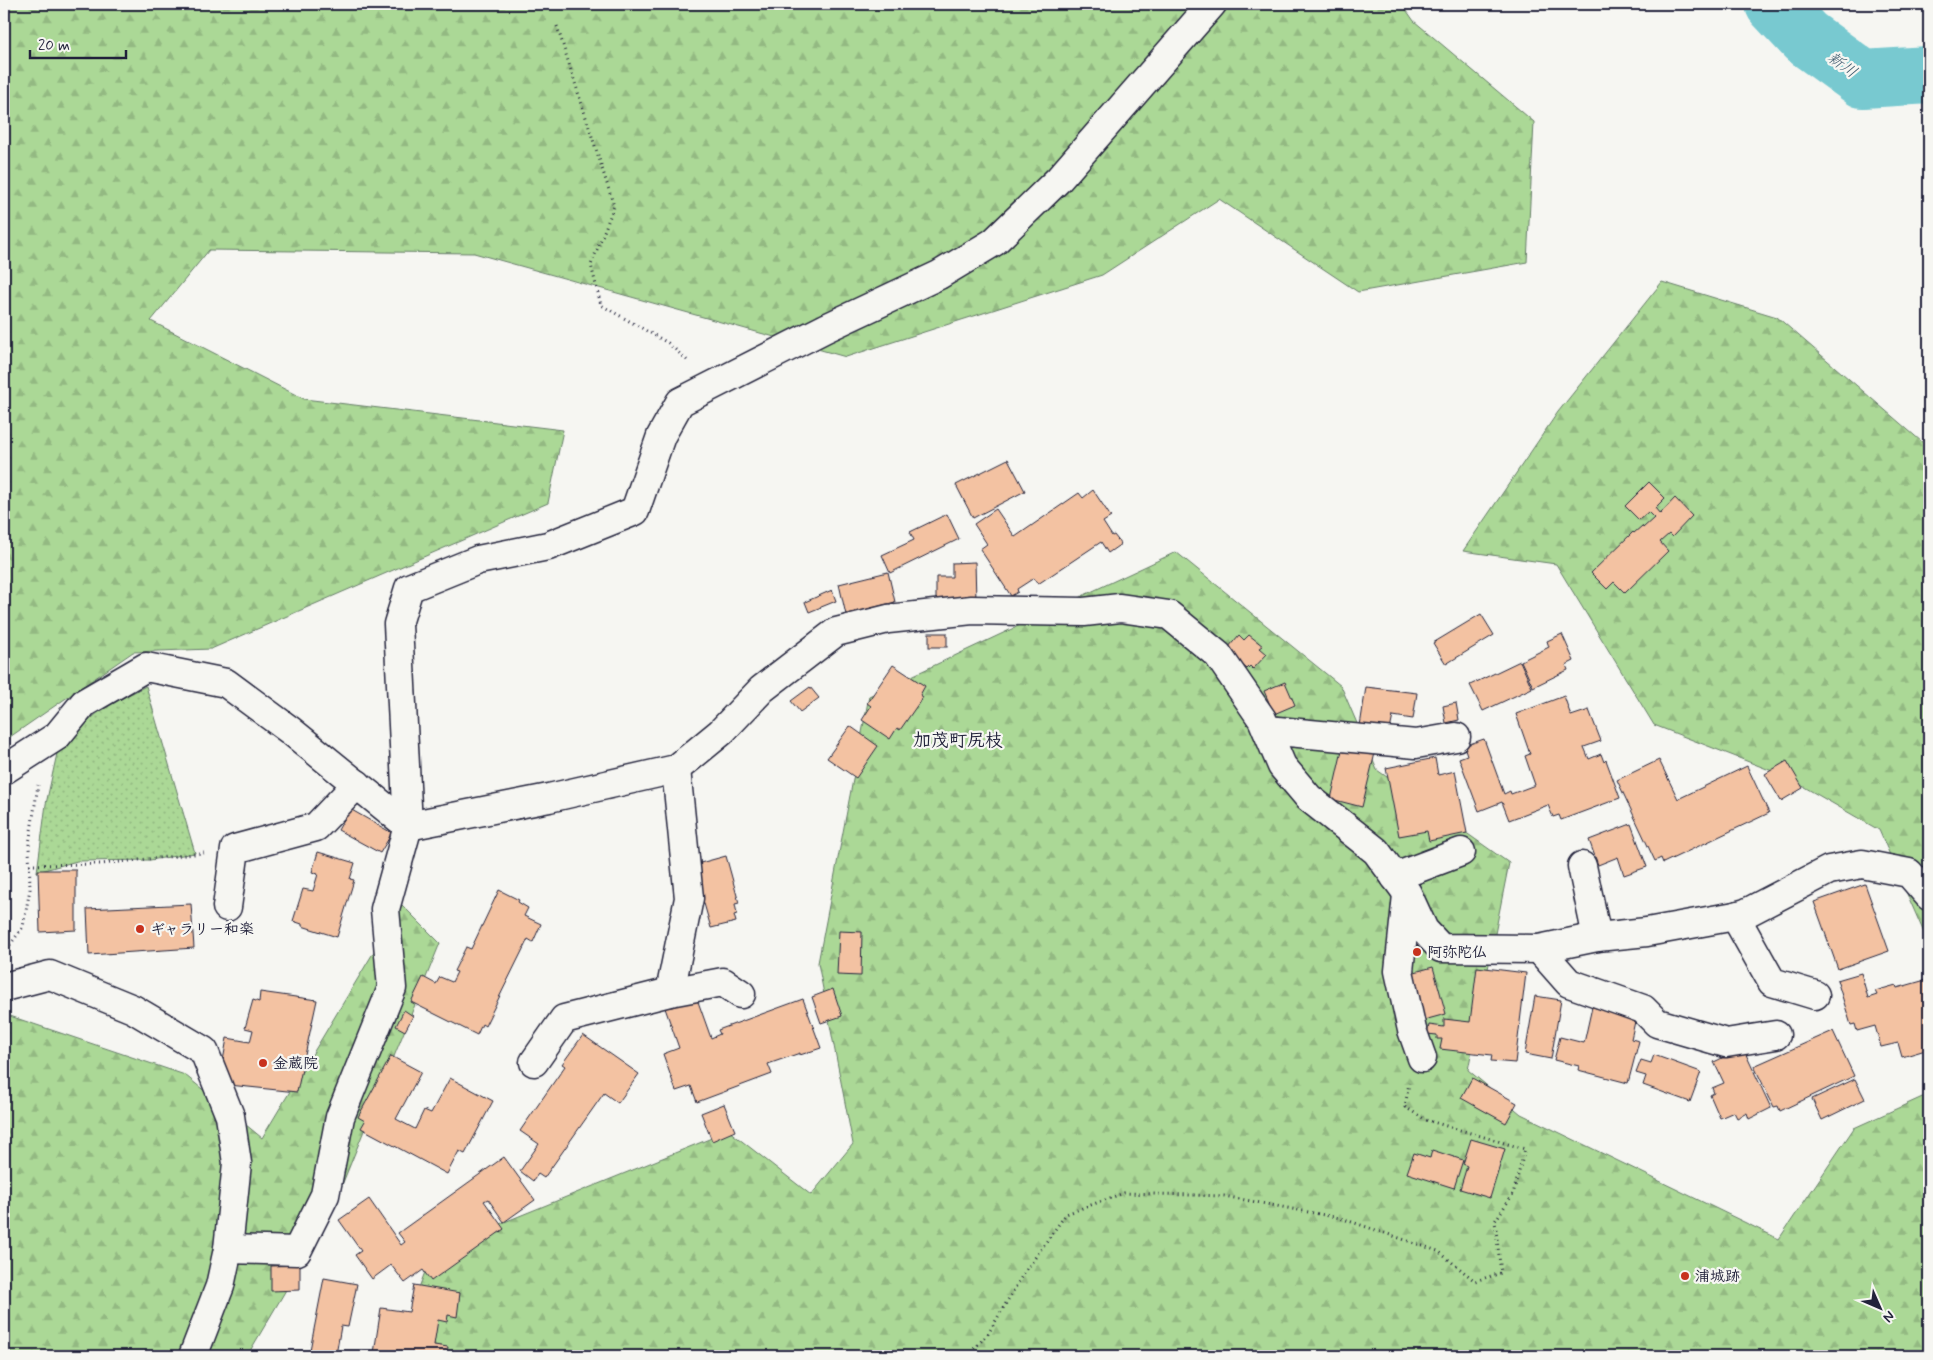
<svg xmlns="http://www.w3.org/2000/svg" width="1933" height="1360" font-family="Mynerve,'Klee One',sans-serif">
  <defs>
    <pattern id="grass-dots" width="8" height="8" patternUnits="userSpaceOnUse" patternTransform="scale(1.25)"><rect width="8" height="8" fill="#abd896"/><path d="M2 2h.1M6 6h.1" fill="none" stroke="#93b982" stroke-width="1.8" stroke-linecap="round"/></pattern>
    <pattern id="forest-firs" width="22" height="20" patternUnits="userSpaceOnUse" patternTransform="scale(1.25)"><rect width="22" height="20" fill="#abd896"/><path d="M5 1l3.5 6h-7zM16 11l3.5 6h-7z" fill="#93b982"/></pattern>
  </defs>
  <rect width="100%" height="100%" fill="#f6f6f2"/>
  <filter id="ink" filterUnits="userSpaceOnUse"><feTurbulence type="fractalNoise" baseFrequency=".02" numOctaves="2"/><feDisplacementMap in="SourceGraphic" scale="10" xChannelSelector="R" yChannelSelector="G"/><feConvolveMatrix kernelMatrix="1 2 1 2 8 2 1 2 1" color-interpolation-filters="sRGB"/></filter>
  <g filter="url(#ink)">
    <!-- grass -->
    <polygon fill="url(#grass-dots)" stroke="#667d68" points="146,686 195,853 150,860 77,861 37,872 46,804 58,749 104,707"/>
    <!-- forest -->
    <g fill="url(#forest-firs)" stroke="#667d68">
      <polygon points="4,4 1402,4 1414,21 1534,122 1527,262 1358,292 1219,199 1102,275 846,357 474,253 209,250 151,321 304,399 563,430 548,503 211,649 133,652 4,741"/>
      <polygon points="1662,282 1777,317 1929,448 1929,944 1879,830 1785,776 1654,725 1556,564 1463,551 1558,412"/>
      <polygon points="1176,552 1341,686 1377,770 1509,863 1468,1070 1521,1114 1779,1239 1854,1128 1929,1094 1929,1356 393,1356 433,1251 729,1131 811,1195 853,1144 818,963 869,696"/>
      <polygon points="402,905 440,943 329,1217 247,1356 4,1356 4,1014 185,1075 262,1138"/>
    </g>
    <g fill="none" stroke-linecap="round" stroke-linejoin="round">
      <!-- river -->
      <polyline stroke="#78c9d0" stroke-width="58" points="1774,4 1805,37 1863,79 1929,75"/>
    </g>
    <!-- building -->
    <g fill="#f3c2a2" stroke="#22223b">
      <polygon points="1008,459 1025,491 973,518 956,485"/>
      <polygon points="1649,482 1665,498 1655,508 1660,514 1675,498 1692,516 1672,537 1669,534 1660,542 1668,551 1625,593 1614,582 1607,589 1591,573 1633,532 1634,533 1642,526 1643,528 1654,518 1648,512 1639,520 1625,506"/>
      <polygon points="1093,490 1111,517 1103,522 1112,536 1114,535 1121,544 1108,553 1101,542 1038,584 1034,578 1017,589 1018,592 1011,596 980,549 987,544 974,524 996,509 1015,537 1079,493 1083,498"/>
      <polygon points="947,514 959,539 890,573 882,555 914,540 910,532"/>
      <polygon points="975,562 976,601 936,602 936,577 952,577 952,563"/>
      <polygon points="888,572 895,602 846,615 839,584"/>
      <polygon points="832,590 836,601 809,612 805,602"/>
      <polygon points="1481,614 1494,635 1446,664 1433,643"/>
      <rect x="929" y="633" width="18" height="14"/>
      <polygon points="1562,634 1574,661 1566,665 1568,670 1533,687 1521,661 1549,647 1547,641"/>
      <polygon points="1239,635 1244,640 1249,635 1263,646 1260,648 1267,654 1253,669 1250,666 1247,669 1232,656 1235,653 1228,648"/>
      <polygon points="1520,661 1532,688 1483,711 1470,685"/>
      <polygon points="893,665 925,686 920,695 923,697 900,730 897,728 890,739 862,720 871,706 867,703"/>
      <polygon points="1285,682 1295,705 1274,714 1264,691"/>
      <polygon points="810,687 819,698 800,712 791,701"/>
      <polygon points="1366,687 1417,693 1413,719 1393,716 1390,730 1360,726"/>
      <polygon points="1564,696 1571,716 1589,710 1601,741 1584,747 1589,759 1601,754 1604,762 1606,760 1620,798 1561,820 1559,815 1553,817 1548,805 1509,820 1502,802 1479,811 1459,758 1467,755 1464,746 1484,739 1504,794 1510,791 1511,794 1535,785 1525,756 1530,754 1516,714"/>
      <polygon points="1456,703 1459,720 1446,723 1443,706"/>
      <polygon points="850,726 878,746 856,778 827,758"/>
      <polygon points="1343,746 1375,753 1362,807 1331,799"/>
      <polygon points="1435,758 1438,775 1455,771 1467,833 1429,841 1427,831 1399,836 1386,768"/>
      <polygon points="1659,760 1678,799 1747,766 1769,813 1663,863 1661,858 1655,861 1617,780"/>
      <polygon points="1787,761 1803,788 1781,801 1765,774"/>
      <polygon points="350,809 392,833 380,853 338,830"/>
      <polygon points="1631,824 1647,867 1624,875 1618,857 1598,865 1589,840"/>
      <polygon points="318,852 355,863 350,879 354,880 337,937 302,926 302,924 293,921 303,889 313,891 318,874 312,872"/>
      <polygon points="726,856 739,903 735,904 737,914 734,915 736,922 711,928 693,865"/>
      <polygon points="38,870 76,870 76,930 40,932"/>
      <polygon points="1865,884 1889,951 1838,969 1814,902"/>
      <polygon points="499,890 519,900 518,902 528,908 524,916 541,924 533,942 528,939 485,1026 482,1024 477,1035 411,1002 423,977 436,984 440,977 452,982 457,972 454,971 466,947 471,949"/>
      <polygon points="191,904 194,948 89,955 87,909"/>
      <polygon points="839,931 862,932 861,976 837,975"/>
      <polygon points="1433,967 1446,1014 1424,1020 1411,973"/>
      <polygon points="1477,967 1526,973 1515,1063 1491,1061 1492,1055 1440,1049 1442,1039 1437,1039 1437,1035 1427,1034 1429,1025 1444,1027 1444,1019 1470,1022"/>
      <polygon points="1861,973 1868,998 1877,995 1875,991 1896,985 1897,988 1929,979 1929,1049 1902,1057 1898,1043 1881,1047 1875,1026 1857,1031 1855,1024 1851,1025 1837,980"/>
      <polygon points="833,989 842,1016 821,1023 812,997"/>
      <polygon points="260,992 317,1000 297,1092 219,1084 227,1038 250,1042 253,1030 245,1028 253,1000 259,1002"/>
      <polygon points="696,996 711,1038 720,1034 718,1030 803,999 821,1048 800,1055 800,1053 768,1064 772,1074 697,1102 691,1086 676,1091 663,1054 679,1048 665,1008"/>
      <polygon points="1535,996 1561,1000 1551,1059 1525,1054"/>
      <polygon points="1592,1007 1636,1017 1631,1039 1639,1041 1628,1083 1578,1070 1579,1066 1554,1060 1560,1037 1584,1043"/>
      <polygon points="404,1010 413,1016 405,1031 396,1026"/>
      <polygon points="1833,1031 1854,1076 1780,1111 1778,1106 1774,1107 1754,1066"/>
      <polygon points="583,1035 639,1074 618,1103 604,1093 544,1178 538,1174 533,1181 520,1171 539,1144 520,1131 565,1066 562,1064"/>
      <polygon points="1743,1048 1771,1108 1749,1119 1747,1113 1737,1118 1734,1112 1720,1118 1710,1095 1714,1093 1712,1088 1724,1083 1714,1062"/>
      <polygon points="1654,1055 1701,1072 1690,1102 1643,1085 1646,1076 1636,1073 1641,1060 1651,1063"/>
      <polygon points="391,1056 421,1072 396,1119 415,1129 424,1110 431,1113 450,1078 493,1101 465,1154 459,1151 447,1174 361,1128 365,1121 358,1117"/>
      <polygon points="1472,1078 1517,1103 1506,1123 1461,1098"/>
      <polygon points="1855,1079 1865,1099 1822,1120 1812,1099"/>
      <polygon points="724,1104 735,1131 712,1141 701,1113"/>
      <polygon points="1471,1139 1505,1149 1490,1198 1460,1189 1467,1166 1463,1164"/>
      <polygon points="1432,1150 1463,1160 1454,1188 1407,1173 1414,1153 1430,1158"/>
      <polygon points="504,1157 535,1200 504,1222 488,1199 484,1201 504,1229 431,1281 423,1270 405,1283 391,1265 372,1279 355,1255 361,1251 339,1220 369,1199 401,1245 405,1242 398,1233"/>
      <polygon points="300,1265 300,1290 271,1291 271,1266"/>
      <polygon points="324,1278 357,1284 348,1327 341,1326 336,1355 310,1350"/>
      <polygon points="414,1285 460,1293 457,1317 448,1315 447,1322 438,1320 434,1345 448,1347 446,1356 363,1356 364,1351 374,1353 381,1308 409,1312"/>
    </g>
    <g fill="none" stroke-linecap="round" stroke-linejoin="round">
      <defs>
        <g id="minor">
          <polyline points="1267,730 1416,744 1456,737"/>
          <polyline points="4,770 57,736 84,703 146,667 226,683 291,731 408,826"/>
          <polyline points="408,826 549,798 676,769 721,732 762,689 836,632 888,619 972,610 1084,612 1120,608 1169,615 1218,655 1262,719 1282,766 1309,798 1376,851 1407,893 1424,930 1441,948 1539,949 1597,937 1647,932 1735,916 1746,913 1829,870 1862,864 1909,873 1929,896"/>
          <polyline points="1582,866 1597,937"/>
          <polyline points="1395,877 1461,852"/>
          <polyline points="1407,895 1399,971 1412,1030 1422,1058"/>
          <polyline points="227,907 235,849 316,827 357,784"/>
          <polyline points="1735,916 1772,982 1815,995"/>
          <polyline points="1539,949 1569,983 1643,1009 1657,1023 1726,1043 1776,1035"/>
          <polyline points="4,987 50,975 133,1009 204,1051 230,1116 237,1163 228,1249 220,1286 193,1356"/>
          <polyline points="670,992 723,982 741,994"/>
          <polyline points="534,1062 564,1019 670,992 689,898 676,769"/>
          <polyline points="228,1249 297,1251 325,1195 340,1117 392,988 385,909 408,826 398,624 409,588 478,560 548,546 635,511 661,436 680,402 826,328 939,275 994,242 1059,179 1212,4"/>
        </g>
      </defs>
      <!-- minor casing -->
      <use href="#minor" stroke="#22223b" stroke-width="31"/>
      <!-- path -->
      <g stroke="#22223b" stroke-width="3" stroke-dasharray="1 4" stroke-linecap="butt">
        <polyline points="557,26 614,206 591,265 601,305 668,343 689,362"/>
        <polyline points="29,865 101,864 204,853"/>
        <polyline points="4,953 23,927 30,889 29,844 38,785"/>
        <polyline points="967,1356 988,1334 1022,1276 1066,1214 1124,1193 1224,1196 1340,1218 1438,1251 1475,1281 1501,1273 1495,1221 1513,1194 1525,1149 1426,1120 1405,1107 1409,1083"/>
      </g>
      <!-- minor -->
      <use href="#minor" stroke="#f6f6f2" stroke-width="28"/>
    </g>
  </g>
  <!-- markers -->
  <g fill="#c8321e" stroke="#f6f6f2" stroke-width="2">
    <circle cx="140" cy="929" r="5"/>
    <circle cx="1417" cy="952" r="5"/>
    <circle cx="263" cy="1063" r="5"/>
    <circle cx="1685" cy="1276" r="5"/>
  </g>
  <g text-anchor="middle" stroke-width="4.5" stroke-linejoin="round" paint-order="stroke">
    <!-- poi labels -->
    <g font-size="15" font-weight="bold" fill="#22223b" stroke="#f6f6f2" text-anchor="start">
      <text x="150" y="934">ギャラリー和楽</text>
      <text x="1427" y="957">阿弥陀仏</text>
      <text x="273" y="1068">金蔵院</text>
      <text x="1695" y="1281">浦城跡</text>
    </g>
    <!-- water labels -->
    <g font-size="16" font-style="italic" fill="#405c6f" stroke="#f6f6f2">
      <text transform="translate(1843 64) rotate(36)" y="6">新川</text>
    </g>
    <!-- quarter labels -->
    <g font-size="18" font-weight="bold" fill="#22223b" stroke="#f6f6f2">
      <text x="958" y="746">加茂町尻枝</text>
    </g>
  </g>
  <!-- margin -->
  <rect width="1933" height="1360" fill="none" stroke="#f6f6f2" stroke-width="20"/>
  <rect x="10" y="10" width="1913" height="1340" fill="none" stroke="#22223b" stroke-width="2" filter="url(#ink)"/>
  <!-- north arrow -->
  <g transform="translate(1880 1308) rotate(135)" stroke="#f6f6f2" stroke-width="4" paint-order="stroke">
  <path d="M0-4L9 19L0 12L-9 19Z" fill="#22223b"/>
  <text y="-8" font-size="14" font-weight="bold" text-anchor="middle" fill="#22223b">N</text>
  </g>
  <!-- scale -->
  <path d="M30 50v8h96v-8" fill="none" stroke="#22223b" stroke-width="2.5"/>
  <text x="38" y="50" font-size="15" fill="#22223b" stroke="#f6f6f2" stroke-width="4" paint-order="stroke">20 m</text>
</svg>
